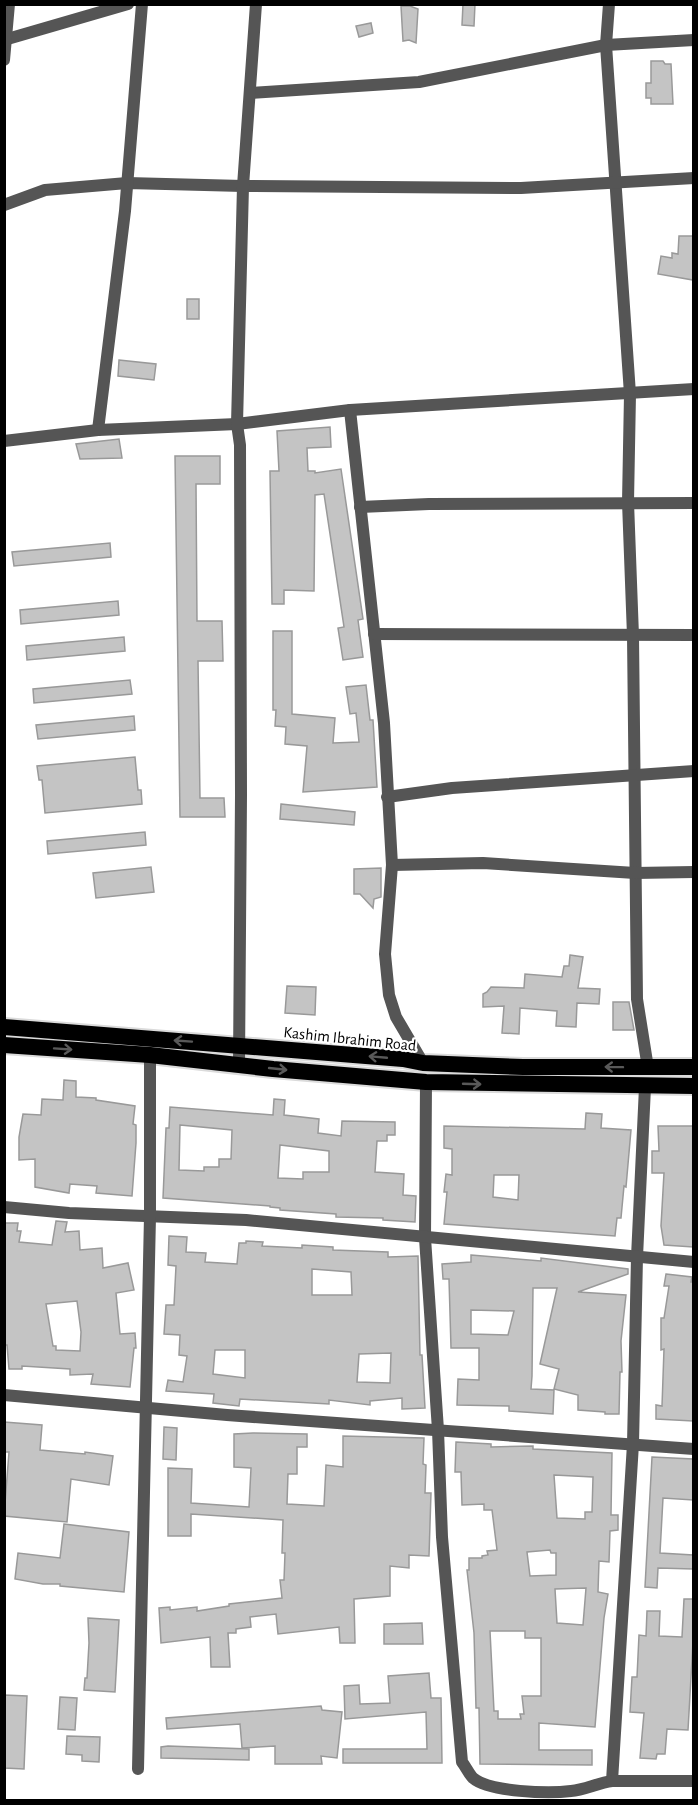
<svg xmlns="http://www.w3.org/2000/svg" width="698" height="1805" font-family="'Alegreya Sans',sans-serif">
  <rect width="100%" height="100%" fill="#fff"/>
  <!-- building -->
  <g fill="#c4c4c4" stroke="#999" stroke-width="1.5" fill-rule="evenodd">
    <polygon points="463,4 475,4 474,26 462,25"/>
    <polygon points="401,6 410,6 418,9 416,43 409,40 403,41"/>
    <polygon points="371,23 373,33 359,37 356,26"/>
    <polygon points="651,61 663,61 665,64 671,64 673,104 651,104 651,98 646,98 646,83 651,83"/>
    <polygon points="679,236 693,236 693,280 658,274 661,256 672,258 672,253 678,254"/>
    <rect x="187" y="299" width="12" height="20"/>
    <polygon points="119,360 156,364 154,380 118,376"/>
    <polygon points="330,427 331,447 307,448 308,471 315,471 315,473 341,469 363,619 358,620 363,657 343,660 338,628 344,627 324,494 315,495 314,591 284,590 284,604 272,604 270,471 279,471 277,431"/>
    <polygon points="119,439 122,458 80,459 76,444"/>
    <polygon points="175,456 220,456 220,484 196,484 197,621 222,621 223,661 198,661 200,798 224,798 225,817 180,817"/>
    <polygon points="110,543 111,557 14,566 12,552"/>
    <polygon points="118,601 119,615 21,624 20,610"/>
    <polygon points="273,631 292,631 292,714 335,718 333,743 359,742 356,713 350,714 346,687 366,685 370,720 373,720 377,787 303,792 307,746 285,744 286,727 275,726 276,710 273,710"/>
    <polygon points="124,637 125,651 27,660 26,646"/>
    <polygon points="130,680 132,694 34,703 33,689"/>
    <polygon points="134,716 135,730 38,739 36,725"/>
    <polygon points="135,757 138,790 141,790 142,804 45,813 42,780 39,780 37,766"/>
    <polygon points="281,804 355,812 354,825 280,819"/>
    <polygon points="145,832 146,845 48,854 47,841"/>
    <polygon points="151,867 154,892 96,898 93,873"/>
    <polygon points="381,868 381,897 374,899 373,908 360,894 354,894 354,869"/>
    <polygon points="570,955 583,957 578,988 600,989 599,1004 577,1003 576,1027 556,1026 557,1011 520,1008 519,1034 502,1033 504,1006 483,1007 483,994 487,992 491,987 524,988 525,974 562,977 564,966 569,966"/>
    <polygon points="287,986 316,987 315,1015 285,1013"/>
    <polygon points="613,1002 629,1002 634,1030 613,1030"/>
    <polygon points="64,1080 76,1081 76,1097 96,1098 96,1100 135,1106 133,1124 136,1125 136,1143 132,1196 96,1193 97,1186 70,1184 69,1193 35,1187 35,1159 19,1160 19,1137 23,1114 41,1115 42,1099 63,1100"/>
    <path d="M 274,1099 L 285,1100 L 284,1115 L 319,1119 L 318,1133 L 341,1136 L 342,1121 L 395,1122 L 395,1135 L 387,1135 L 387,1141 L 377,1141 L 375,1172 L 404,1174 L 403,1195 L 416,1196 L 415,1222 L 383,1220 L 383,1218 L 336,1217 L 336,1214 L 280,1210 L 280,1208 L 270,1207 L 270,1206 L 163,1198 L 166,1128 L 169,1128 L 170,1107 L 273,1115 ZM 180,1125 L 232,1130 L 231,1159 L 219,1159 L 219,1167 L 204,1167 L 204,1171 L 179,1170 ZM 280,1145 L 329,1151 L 329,1172 L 303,1172 L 303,1179 L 278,1178 Z"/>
    <path d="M 586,1113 L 602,1114 L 601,1128 L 631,1130 L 626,1187 L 624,1186 L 621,1218 L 617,1218 L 615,1236 L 444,1224 L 447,1192 L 444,1192 L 446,1174 L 452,1175 L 452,1149 L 444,1148 L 444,1126 L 585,1129 ZM 494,1175 L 519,1175 L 518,1200 L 493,1197 Z"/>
    <polygon points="658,1126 693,1126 693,1247 664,1245 661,1226 664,1173 652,1173 652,1151 659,1151"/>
    <path d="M 56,1221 L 67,1222 L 65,1232 L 79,1231 L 80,1250 L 102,1248 L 103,1268 L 128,1263 L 134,1290 L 116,1293 L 120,1334 L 135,1333 L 136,1348 L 134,1348 L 130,1387 L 91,1384 L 93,1374 L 70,1375 L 70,1369 L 22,1366 L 22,1369 L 9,1369 L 7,1345 L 4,1345 L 4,1223 L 18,1223 L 17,1231 L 21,1231 L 19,1242 L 52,1245 ZM 77,1301 L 81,1332 L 80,1351 L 56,1350 L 56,1346 L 53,1346 L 46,1304 Z"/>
    <path d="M 169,1236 L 187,1237 L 186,1252 L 206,1253 L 205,1262 L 237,1264 L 239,1243 L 246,1243 L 246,1241 L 263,1242 L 262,1246 L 302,1248 L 302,1245 L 333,1247 L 333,1250 L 388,1252 L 388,1257 L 418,1256 L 420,1355 L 422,1355 L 425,1408 L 402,1409 L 402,1398 L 370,1401 L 370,1405 L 329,1400 L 329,1404 L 240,1399 L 239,1406 L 213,1403 L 214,1394 L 166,1391 L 168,1380 L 183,1382 L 187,1356 L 179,1355 L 180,1335 L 164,1334 L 166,1305 L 174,1305 L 176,1266 L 168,1265 ZM 312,1269 L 351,1272 L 352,1295 L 312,1295 ZM 215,1350 L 245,1350 L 245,1378 L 213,1374 ZM 391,1353 L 390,1383 L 357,1382 L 359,1354 Z"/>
    <path d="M 471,1255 L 541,1261 L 541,1258 L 628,1269 L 628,1274 L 578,1292 L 626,1295 L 621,1341 L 622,1372 L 620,1372 L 619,1414 L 605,1414 L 605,1412 L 578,1410 L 578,1395 L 554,1389 L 559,1369 L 540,1364 L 557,1288 L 533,1288 L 532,1376 L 531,1389 L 554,1390 L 553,1414 L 509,1411 L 509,1406 L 457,1405 L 458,1379 L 479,1380 L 479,1348 L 451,1348 L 449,1279 L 443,1279 L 442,1264 L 471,1262 ZM 471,1310 L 514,1311 L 508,1335 L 471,1334 Z"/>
    <polygon points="666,1274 692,1277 691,1282 693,1282 693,1421 656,1419 656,1405 662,1406 664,1349 661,1350 661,1318 664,1318 669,1286 664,1286"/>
    <polygon points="4,1422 42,1425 40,1450 85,1454 85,1452 113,1456 109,1485 71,1479 67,1522 4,1516 9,1452 4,1452"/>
    <polygon points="164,1427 177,1428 176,1460 163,1459"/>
    <polygon points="253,1433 307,1434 307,1447 297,1447 297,1474 288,1474 287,1504 324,1506 326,1465 343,1467 343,1436 424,1438 423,1464 426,1465 425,1493 431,1493 429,1556 409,1555 409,1568 390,1566 390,1596 354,1599 355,1643 340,1643 339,1627 278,1634 276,1614 250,1617 251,1627 236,1629 236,1633 228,1633 230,1667 211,1667 210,1637 161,1643 159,1608 170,1607 170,1610 197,1607 197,1611 229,1606 229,1604 282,1598 280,1580 284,1580 285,1553 282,1553 283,1520 191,1514 191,1536 168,1536 168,1468 192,1469 191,1503 249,1507 251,1468 234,1467 234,1434"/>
    <path d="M 456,1442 L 491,1444 L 491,1447 L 533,1446 L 533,1449 L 612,1453 L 611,1515 L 618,1515 L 618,1530 L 610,1531 L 609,1562 L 599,1561 L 598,1592 L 608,1594 L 604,1618 L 595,1727 L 539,1723 L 539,1750 L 592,1750 L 592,1765 L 480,1764 L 479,1708 L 476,1708 L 474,1633 L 467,1570 L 469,1570 L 469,1558 L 482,1558 L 482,1556 L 488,1555 L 487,1551 L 497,1550 L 492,1510 L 484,1510 L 484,1504 L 462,1505 L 461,1472 L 455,1472 ZM 554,1475 L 593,1477 L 592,1512 L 585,1512 L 585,1519 L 557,1518 ZM 550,1550 L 551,1553 L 556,1553 L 556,1575 L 530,1576 L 527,1552 ZM 586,1588 L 583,1625 L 557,1623 L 555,1589 ZM 490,1631 L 525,1631 L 525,1638 L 541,1638 L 541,1696 L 522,1696 L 524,1714 L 520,1714 L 521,1719 L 498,1719 L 498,1711 L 494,1711 Z"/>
    <polygon points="652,1457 693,1459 693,1500 663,1498 660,1553 693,1555 693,1569 658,1568 657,1588 645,1587"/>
    <polygon points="64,1524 129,1532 124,1592 81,1588 60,1586 60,1584 43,1584 15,1579 18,1553 60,1558"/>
    <polygon points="684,1599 693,1599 693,1642 688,1730 667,1729 665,1754 657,1754 656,1759 640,1758 644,1713 630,1712 632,1677 637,1677 639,1635 646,1636 647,1611 660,1611 659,1636 682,1637"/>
    <polygon points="88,1618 119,1620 115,1692 84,1690 85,1678 87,1678 89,1643"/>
    <polygon points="422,1623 423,1644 384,1644 384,1624"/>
    <polygon points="429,1673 431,1698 441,1698 442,1763 343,1763 343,1749 427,1749 426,1712 345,1719 344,1686 359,1685 360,1704 390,1703 388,1676"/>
    <polygon points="4,1695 27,1696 24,1769 4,1768"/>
    <polygon points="60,1697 77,1698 75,1730 58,1729"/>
    <polygon points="321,1706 322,1710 342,1712 337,1758 321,1756 322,1764 275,1764 275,1746 242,1748 240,1724 167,1729 166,1718"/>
    <polygon points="67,1736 100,1737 99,1762 82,1761 82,1755 66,1754"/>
    <polygon points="168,1746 249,1749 249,1760 161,1758 161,1747"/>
  </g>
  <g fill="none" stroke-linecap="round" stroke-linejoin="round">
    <defs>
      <g id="trunk">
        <polyline points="4,1027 403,1059 423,1063 523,1067 694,1067"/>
        <polyline points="4,1045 150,1055 273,1069 426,1082 694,1086"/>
      </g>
    </defs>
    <!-- trunk casing -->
    <use href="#trunk" stroke="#dbdbdb" stroke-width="20"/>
    <!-- minor -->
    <g stroke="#555" stroke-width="12">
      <polyline points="609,4 606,45 630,394 628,502 633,636 637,999 648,1068"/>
      <polyline points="4,40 128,4"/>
      <polyline points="4,60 9,4"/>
      <polyline points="250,93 419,82 606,45 694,40"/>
      <polyline points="4,205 45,190 127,183 243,186 521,188 694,178"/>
      <polyline points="350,410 384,723 392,865 385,954 389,995 396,1017 423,1063"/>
      <polyline points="98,430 125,211 142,4"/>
      <polyline points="4,441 98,430 237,424 350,410 694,389"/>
      <polyline points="360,507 429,504 694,503"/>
      <polyline points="374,634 694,635"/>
      <polyline points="387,797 452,788 694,771"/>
      <polyline points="392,865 483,863 635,873 694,872"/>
      <polyline points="239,1064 241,795 240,445 237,424 243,186 256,4"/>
      <path d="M 426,1082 L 425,1238 L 438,1430 L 442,1537 L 462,1762 C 466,1767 469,1774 473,1778 C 489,1792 549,1794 571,1791 C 584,1790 598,1783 612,1781 L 633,1444 L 637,1257 L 645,1087"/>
      <polyline points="4,1207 69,1213 246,1220 694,1262"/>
      <polyline points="4,1395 227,1415 694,1449"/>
      <polyline points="138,1769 150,1216 150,1055"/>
      <polyline points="612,1781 694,1781"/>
    </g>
    <!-- trunk -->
    <use href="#trunk" stroke="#000" stroke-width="16"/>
  </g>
  <!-- one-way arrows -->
  <defs><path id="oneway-shaft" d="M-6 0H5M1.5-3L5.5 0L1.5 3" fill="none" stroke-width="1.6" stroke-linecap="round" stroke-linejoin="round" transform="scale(1.5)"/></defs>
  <g stroke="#595959">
    <use href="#oneway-shaft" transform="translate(183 1041) rotate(-176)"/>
    <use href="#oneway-shaft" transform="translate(63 1049) rotate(4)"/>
    <use href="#oneway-shaft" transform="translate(378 1057) rotate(-175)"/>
    <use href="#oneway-shaft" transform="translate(614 1067) rotate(-179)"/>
    <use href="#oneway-shaft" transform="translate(278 1069) rotate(6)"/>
    <use href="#oneway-shaft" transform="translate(472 1084) rotate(2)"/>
  </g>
  <g text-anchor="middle" stroke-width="4.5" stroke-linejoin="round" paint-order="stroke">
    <!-- street labels -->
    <g font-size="16" fill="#000" stroke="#fff">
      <text transform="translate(350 1038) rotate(6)" y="6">Kashim Ibrahim Road</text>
    </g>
  </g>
  <!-- border -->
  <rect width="698" height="1805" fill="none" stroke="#000000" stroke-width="12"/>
</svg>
